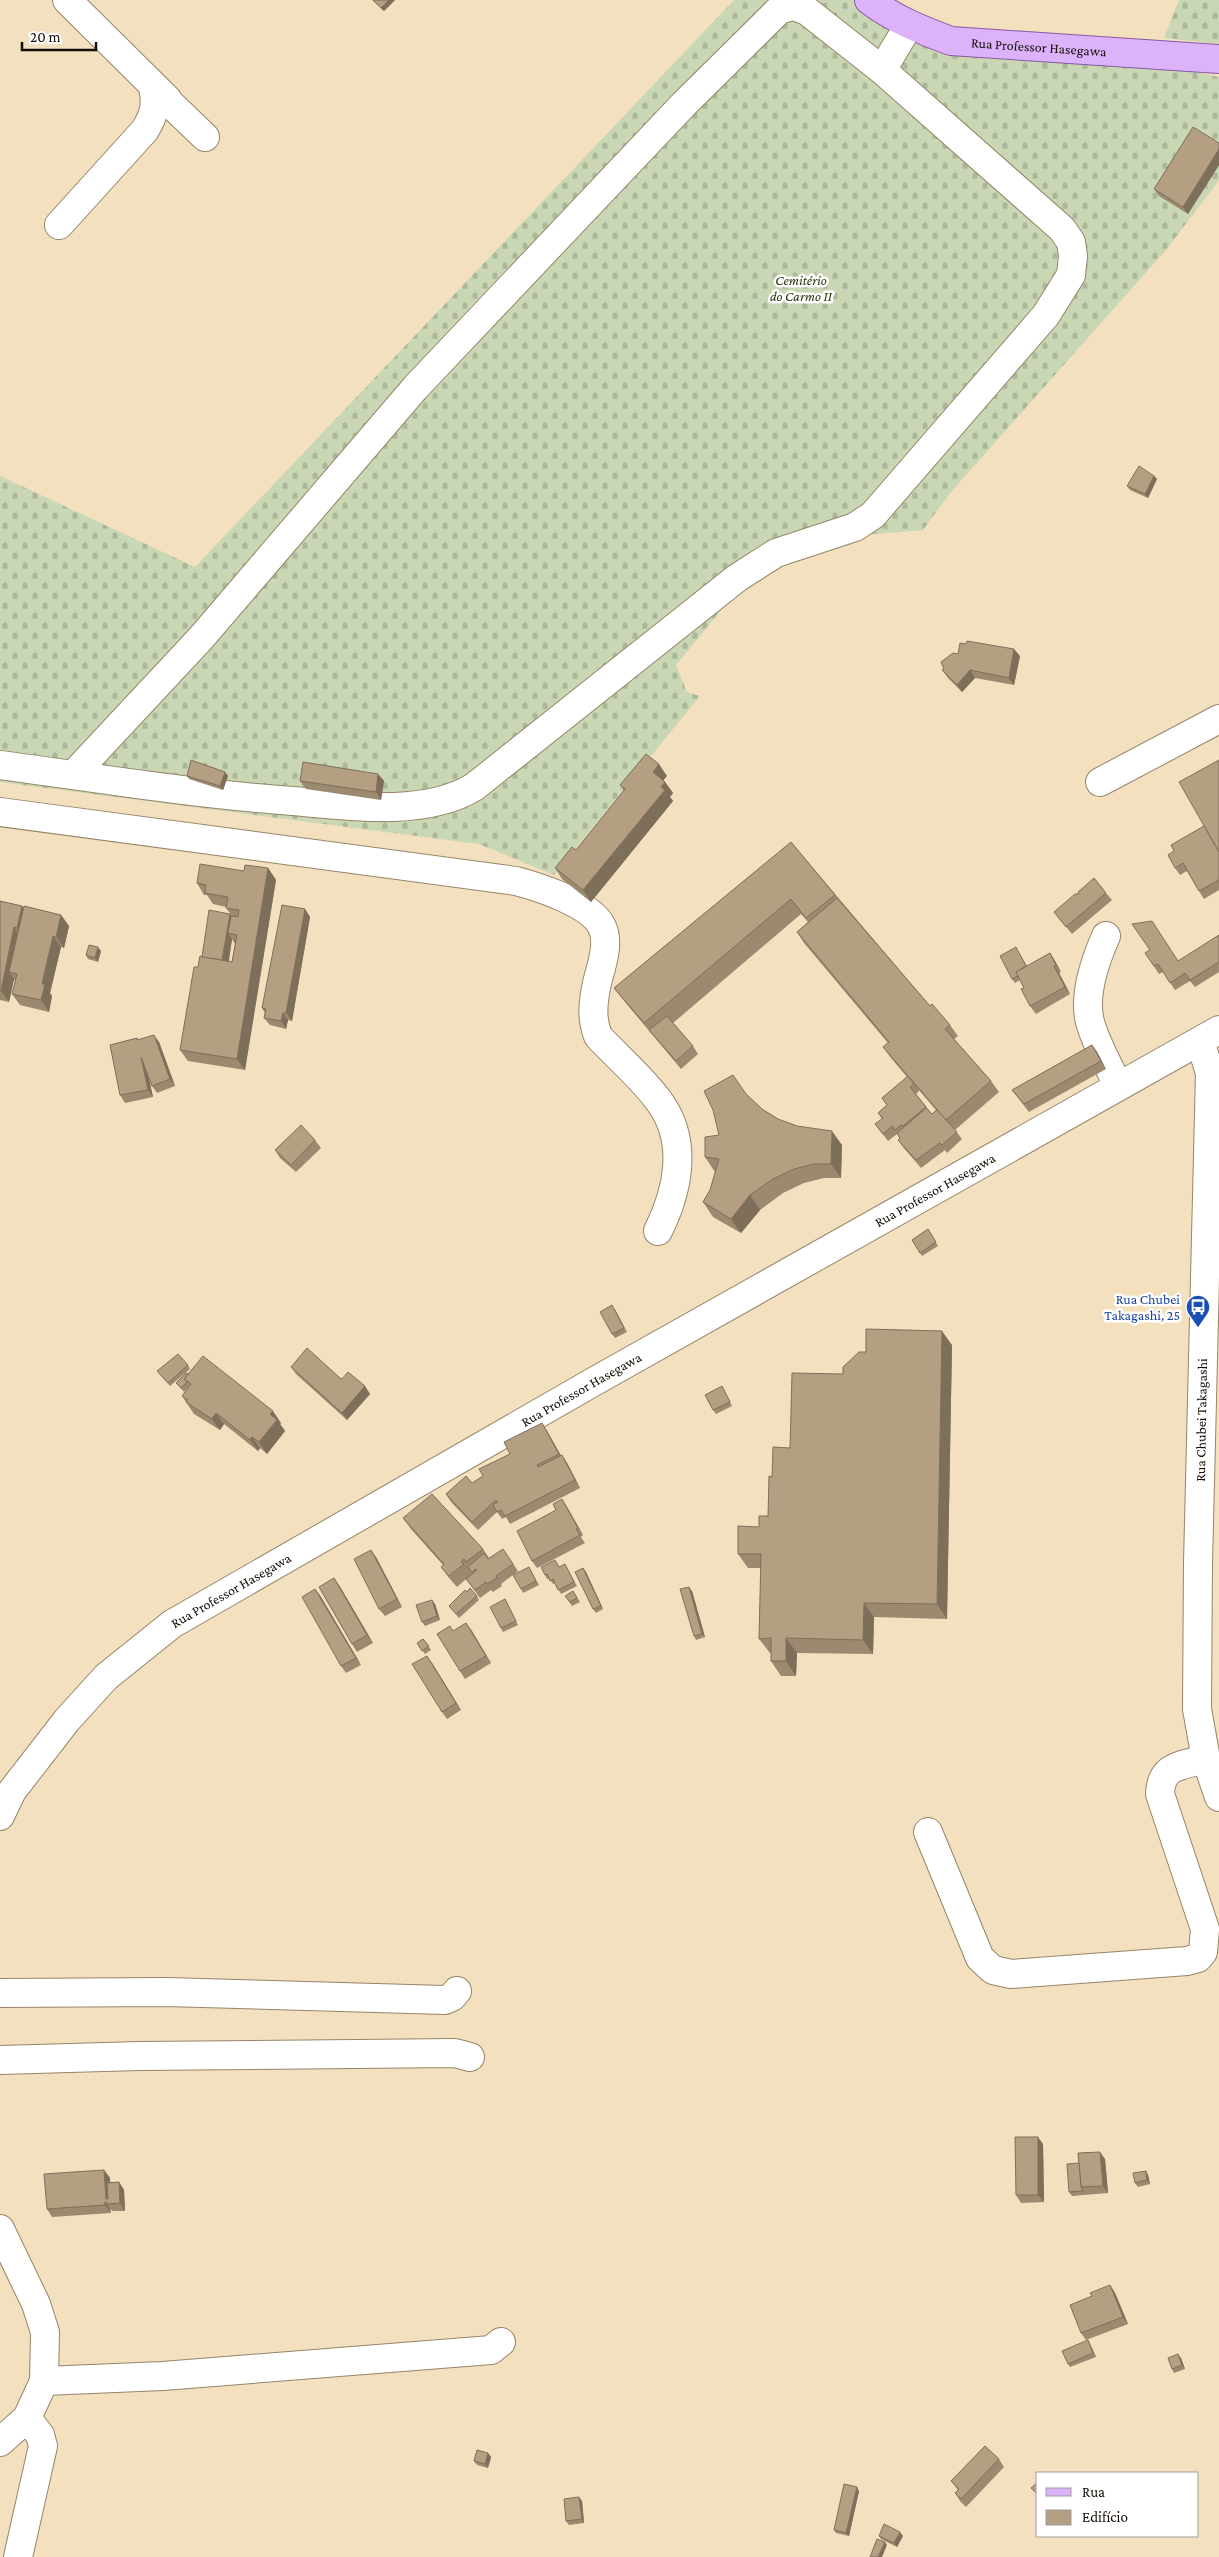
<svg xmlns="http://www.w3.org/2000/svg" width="1219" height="2557" font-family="'Crimson Pro',serif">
  <defs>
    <pattern id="cemetery-stones" width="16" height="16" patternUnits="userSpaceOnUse" patternTransform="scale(1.25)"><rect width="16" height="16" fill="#c9d7b5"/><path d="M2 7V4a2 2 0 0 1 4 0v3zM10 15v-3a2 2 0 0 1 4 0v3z" fill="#acb79a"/></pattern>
  </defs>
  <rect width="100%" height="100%" fill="#f2e0bf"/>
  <!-- cemetery -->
  <g fill="url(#cemetery-stones)">
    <polygon points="734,0 853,0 883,19 1078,61 1195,72 1219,77 1219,180 1166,250 951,492 923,530 791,541 773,547 676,665 687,692 700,696 554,875 479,844 0,782 0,476 195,567"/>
    <polygon points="1179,0 1219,0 1219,44 1164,38"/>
  </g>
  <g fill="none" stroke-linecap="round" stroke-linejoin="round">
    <defs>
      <g id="minor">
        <polyline points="67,0 167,99"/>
        <path d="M 59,225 L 145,130 C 154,115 157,105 153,87 L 205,137"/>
        <path d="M 0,765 C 97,778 194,794 293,801 C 348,806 425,817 474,787 L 737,578 L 776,553 L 855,527 L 873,515 L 1046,315 L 1071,275 L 1073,256 L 1071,242 L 1062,229 L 882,70 L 909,25"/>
        <polyline points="73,775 201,638 415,388 684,104 780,9 794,6 807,11 882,70"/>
        <polyline points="1100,782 1219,719"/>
        <path d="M 0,812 L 516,881 C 539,887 592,904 602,927 C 610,943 601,967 597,983 C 593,1002 591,1018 598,1036 C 617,1057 645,1080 661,1104 C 688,1143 678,1191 658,1231"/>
        <path d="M 1106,936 C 1095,961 1083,995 1090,1022 C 1096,1044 1109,1066 1118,1086"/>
        <polyline points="1200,1041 1210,1073 1198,1563 1197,1709 1206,1759 1219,1797"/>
        <path id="s1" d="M 0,1816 L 12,1791 L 67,1720 L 106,1677 L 172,1624 L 595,1381 L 1219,1030"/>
        <path d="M 928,1832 L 980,1958 L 993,1970 L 1011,1974 L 1187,1961 L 1198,1958 L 1203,1952 L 1205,1929 L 1160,1794 C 1161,1764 1182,1766 1206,1759"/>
        <polyline points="0,1993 166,1992 445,2000 452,1997 457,1991"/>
        <polyline points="0,2060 139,2056 455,2053 470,2057"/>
        <polyline points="0,2229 36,2304 45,2332 44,2381 27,2418 0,2442"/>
        <polyline points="44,2381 163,2376 491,2350 501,2342"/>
        <polyline points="18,2557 43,2446 40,2435 27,2418"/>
      </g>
      <g id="major">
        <path id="s2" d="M 869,0 C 894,19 921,30 951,41 L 1219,59"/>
      </g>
    </defs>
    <!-- minor casing -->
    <use href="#minor" stroke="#968568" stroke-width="30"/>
    <!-- major casing -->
    <use href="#major" stroke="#8758a3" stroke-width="30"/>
    <!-- minor -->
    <use href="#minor" stroke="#fff" stroke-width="28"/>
    <!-- major -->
    <use href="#major" stroke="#dcb3fb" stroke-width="28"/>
  </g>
  <!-- wall -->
  <g fill="#9b8970" fill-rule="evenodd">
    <polygon points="372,0 395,0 384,11"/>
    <polygon points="1219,143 1219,165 1188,214 1159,196 1154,189"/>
    <polygon points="1154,476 1157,479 1148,498 1130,490 1127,486"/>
    <polygon points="958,654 1020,656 1014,685 975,678 962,692 948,678 942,670"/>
    <polygon points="1219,760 1219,890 1204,899 1199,891 1187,871 1180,875 1175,868 1174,851 1204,826"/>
    <polygon points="225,772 228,776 223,790 189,779 187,776"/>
    <polygon points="378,774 384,781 381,800 306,789 300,781"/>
    <polygon points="667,776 663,780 665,782 673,793 670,797 673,801 591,902 562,879 555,868 576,850 624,791 620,785"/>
    <path d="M 791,842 L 930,1006 L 950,1025 L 958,1036 L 954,1039 L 991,1081 L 999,1092 L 955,1130 L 962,1139 L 947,1153 L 945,1150 L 921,1168 L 903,1147 L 898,1140 L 900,1138 L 897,1134 L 888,1141 L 875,1124 L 882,1119 L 878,1113 L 887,1105 L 882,1098 L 907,1077 L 891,1058 L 883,1047 L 888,1043 L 804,943 L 797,932 L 808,922 L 801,914 L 673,1023 L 693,1046 L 698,1054 L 681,1069 L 625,1002 L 614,988 ZM 918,1089 L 936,1110 L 932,1114 L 916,1094 L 919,1091 Z"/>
    <path d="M 268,868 L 276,880 L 245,1070 L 188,1061 L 180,1050 L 198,967 L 202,957 L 230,914 L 232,916 L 226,908 L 226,907 L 213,904 L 207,895 L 204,895 L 197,883 L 244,871 ZM 232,939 L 235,944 L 232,962 L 229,961 Z"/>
    <polygon points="1106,893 1112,900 1072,934 1054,912 1079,894"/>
    <polygon points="0,901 22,906 24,909 61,915 69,926 64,948 61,947 50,993 52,996 49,1012 20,1005 12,994 15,981 14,979 9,1002 0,1000"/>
    <polygon points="305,909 310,917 292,1021 288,1020 286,1029 270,1025 264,1018 265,1013 262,1008"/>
    <polygon points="1219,935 1219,972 1195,987 1190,981 1175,990 1163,972 1159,974 1145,953 1178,961"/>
    <polygon points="101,951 98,962 88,959 86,955"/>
    <polygon points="1018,951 1027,966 1050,953 1055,961 1061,972 1059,973 1070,994 1036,1014 1030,1006 1024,988 1020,980 1015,983 1012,979"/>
    <polygon points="137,1038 138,1040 159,1042 175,1086 157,1093 152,1086 148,1076 153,1097 125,1103 120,1095"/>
    <polygon points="1092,1045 1097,1052 1106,1069 1029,1112 1012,1090"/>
    <polygon points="746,1094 762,1109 778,1119 842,1145 841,1178 824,1178 804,1183 783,1193 760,1210 741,1233 713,1217 703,1202 710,1190 715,1172 705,1157"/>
    <polygon points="315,1140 321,1148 296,1172 280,1158 275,1150"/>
    <polygon points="928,1229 938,1246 922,1256 912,1240"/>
    <polygon points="615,1309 627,1332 615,1338 612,1334"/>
    <polygon points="952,1345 947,1619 874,1617 873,1654 797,1653 796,1676 781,1676 771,1661 771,1653 770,1653 759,1639 761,1568 748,1568 738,1554 759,1527 768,1516 772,1477 790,1448 843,1374 866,1352"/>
    <polygon points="188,1365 190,1369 170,1386 157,1371"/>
    <polygon points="291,1367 340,1378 370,1394 347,1420 296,1374"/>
    <polygon points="188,1374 281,1423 280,1424 285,1431 267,1454 260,1448 258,1451 224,1424 220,1430 194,1414 182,1396 190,1387 189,1386 184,1392 176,1383"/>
    <polygon points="724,1390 732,1406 716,1414 713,1410"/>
    <polygon points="542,1423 547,1431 561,1456 567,1463 580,1488 510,1524 506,1517 502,1519 497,1512 478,1530 451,1502 446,1494 472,1483 483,1476 510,1454"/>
    <polygon points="567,1507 583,1535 581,1537 585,1543 537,1568 532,1561"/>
    <polygon points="403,1518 483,1549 489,1558 503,1549 518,1571 501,1584 502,1586 493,1592 491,1590 480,1598 466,1579 457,1587 449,1578 441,1567 443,1565 411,1529"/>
    <polygon points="376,1557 402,1607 385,1616 379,1609"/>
    <polygon points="560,1567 567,1568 577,1586 561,1594 555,1583 553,1584 549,1578 547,1579 545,1575"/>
    <polygon points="583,1568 586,1572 603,1609 596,1613 593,1609"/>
    <polygon points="531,1571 539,1585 523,1593 521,1589"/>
    <polygon points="339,1585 373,1643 357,1652 352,1644"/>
    <polygon points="315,1589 321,1597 361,1665 346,1673 341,1666"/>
    <polygon points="573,1591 580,1602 572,1606 565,1596"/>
    <polygon points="692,1591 705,1637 696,1640 694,1636"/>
    <polygon points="467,1592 477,1596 479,1600 459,1618 449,1606"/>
    <polygon points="505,1599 518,1625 503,1632 501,1628"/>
    <polygon points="435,1604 440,1620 425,1626 422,1622"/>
    <polygon points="466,1623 491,1663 465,1679 460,1671 453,1631"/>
    <polygon points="423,1639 431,1650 425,1654 417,1643"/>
    <polygon points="432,1663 461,1710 447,1719 442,1712"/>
    <polygon points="1043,2144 1044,2202 1021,2203 1016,2195"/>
    <polygon points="1105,2159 1108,2193 1072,2196 1069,2192 1079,2163"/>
    <polygon points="104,2170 110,2178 110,2182 119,2182 124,2190 125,2211 113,2211 110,2209 111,2213 52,2217 47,2209"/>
    <polygon points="1146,2171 1148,2175 1150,2184 1138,2187 1135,2183"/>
    <polygon points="1110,2285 1115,2293 1128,2324 1086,2340 1081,2333 1092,2296"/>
    <polygon points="1088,2340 1090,2344 1096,2357 1070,2367 1068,2364"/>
    <polygon points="1181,2358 1185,2369 1174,2373 1172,2369"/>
    <polygon points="488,2453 491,2457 488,2468 477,2465 474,2461"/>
    <polygon points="999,2459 1004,2467 966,2507 960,2501 955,2493 958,2490 951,2481"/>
    <polygon points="859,2491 849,2536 836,2533 834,2530"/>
    <polygon points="582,2501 584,2523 569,2525 566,2521"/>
    <polygon points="879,2536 903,2536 897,2547 881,2539"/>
  </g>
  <!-- shaded-wall -->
  <g fill="#7e6f5b">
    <polygon points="389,0 395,0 384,11 381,8"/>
    <polygon points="1219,149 1219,165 1188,214 1183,207"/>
    <polygon points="1154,476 1157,479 1148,498 1145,494"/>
    <polygon points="1014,649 1020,656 1014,685 1009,678"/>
    <polygon points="970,670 975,678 962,692 957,685"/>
    <polygon points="659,764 667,776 661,783 653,772"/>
    <polygon points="225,772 228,776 223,790 220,786"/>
    <polygon points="378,774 384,781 381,800 376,792"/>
    <polygon points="665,782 673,793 670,797 673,801 591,902 583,890"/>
    <polygon points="268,868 276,880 245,1070 237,1059"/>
    <polygon points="22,906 30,917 25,939 17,928"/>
    <polygon points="305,909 310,917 292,1021 286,1013"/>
    <polygon points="230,914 235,921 228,933 232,939 227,971 222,963"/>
    <polygon points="61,915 69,926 64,948 56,937"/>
    <polygon points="14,927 22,938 9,972 14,979 9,1002 1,991"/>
    <polygon points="53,936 61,947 50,993 52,996 49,1012 41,1000 42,984"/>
    <polygon points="98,947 101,951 98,962 95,958"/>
    <polygon points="1050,953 1055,961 1061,972 1056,965"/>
    <polygon points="1054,966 1059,973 1070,994 1065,987"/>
    <polygon points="283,1013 288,1020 286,1029 281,1021"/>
    <polygon points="154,1035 159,1042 175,1086 170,1079"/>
    <polygon points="1092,1045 1097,1052 1106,1069 1101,1061"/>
    <polygon points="141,1057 146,1064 153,1097 148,1090"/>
    <polygon points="832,1131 842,1145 841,1178 831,1164"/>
    <polygon points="750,1195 760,1210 741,1233 731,1219"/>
    <polygon points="942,1331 952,1345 947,1619 937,1604"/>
    <polygon points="365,1386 370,1394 347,1420 342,1413"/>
    <polygon points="273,1411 281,1423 280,1424 285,1431 267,1454 259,1442 270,1414"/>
    <polygon points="216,1413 224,1424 220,1430 212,1419"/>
    <polygon points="542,1423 547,1431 564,1461 559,1454"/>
    <polygon points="252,1437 260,1448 258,1451 250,1440"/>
    <polygon points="562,1455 567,1463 580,1488 575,1480"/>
    <polygon points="562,1499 567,1507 583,1535 578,1528"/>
    <polygon points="371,1550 376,1557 402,1607 397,1599"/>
    <polygon points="583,1568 586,1572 603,1609 601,1606"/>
    <polygon points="334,1578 339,1585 373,1643 367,1635"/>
    <polygon points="689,1587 692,1591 705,1637 702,1634"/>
    <polygon points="315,1589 321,1597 361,1665 356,1658"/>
    <polygon points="432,1600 435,1604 440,1620 437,1616"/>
    <polygon points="864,1603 874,1617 873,1654 863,1640"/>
    <polygon points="466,1623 472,1631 491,1663 486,1656"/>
    <polygon points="786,1638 797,1653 796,1676 786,1661"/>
    <polygon points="427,1656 432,1663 461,1710 456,1703"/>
    <polygon points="1038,2137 1043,2144 1044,2202 1038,2195"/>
    <polygon points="1100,2152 1105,2159 1108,2193 1103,2186"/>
    <polygon points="104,2170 110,2178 111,2204 106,2199"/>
    <polygon points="1146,2171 1148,2175 1150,2184 1147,2180"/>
    <polygon points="119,2182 124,2190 125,2211 120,2203"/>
    <polygon points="105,2202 110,2209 111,2213 105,2205"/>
    <polygon points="1110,2285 1115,2293 1128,2324 1123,2317"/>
    <polygon points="1088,2340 1090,2344 1096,2357 1093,2353"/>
    <polygon points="1178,2354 1181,2358 1185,2369 1182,2365"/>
    <polygon points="488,2453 491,2457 488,2468 485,2464"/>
    <polygon points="857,2487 859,2491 849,2536 846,2533"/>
    <polygon points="579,2497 582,2501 584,2523 582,2519"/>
    <polygon points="900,2532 903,2536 897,2547 894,2543"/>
    <polygon points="885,2542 887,2545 882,2557 878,2557"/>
  </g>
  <!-- building -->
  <g fill="#b49f82" stroke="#7e6f5b">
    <polygon points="373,0 389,0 381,8"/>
    <polygon points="1193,127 1219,143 1219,149 1183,207 1154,189"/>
    <polygon points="1139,466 1154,476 1145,494 1127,486"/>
    <polygon points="967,641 1014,649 1009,678 970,670 957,685 942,670 944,669 941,662 953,653 958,654 960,643 966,644"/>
    <polygon points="646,754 659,764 653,772 665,782 661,787 665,790 583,890 555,868 572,847 576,850 625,789 620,785"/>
    <polygon points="191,760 225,772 220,786 187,776"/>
    <polygon points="1219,760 1219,852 1179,782"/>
    <polygon points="303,762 378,774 376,792 300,781"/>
    <polygon points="1204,826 1219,852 1219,880 1199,891 1183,863 1175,868 1168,855 1174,851 1171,845"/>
    <polygon points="791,842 835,895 806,918 791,899 644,1023 614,988"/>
    <polygon points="200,864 244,871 245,865 268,868 237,1059 180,1050 194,967 198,967 200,956 232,962 237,935 228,933 231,916 238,917 239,910 226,908 228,897 205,893 206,885 197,883"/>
    <polygon points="1094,878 1106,893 1066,927 1054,912 1075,894 1079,894 1078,892"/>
    <polygon points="837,898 930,1006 932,1004 950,1025 945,1029 991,1081 946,1120 883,1047 889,1042 797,932"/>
    <polygon points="0,901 22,906 17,928 14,927 1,991 0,991"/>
    <polygon points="282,905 305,909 286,1013 283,1013 281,1021 264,1018 266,1009 262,1008"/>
    <polygon points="24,906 61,915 56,937 53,936 42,984 45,984 41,1000 12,994 17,974 9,972"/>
    <polygon points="209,910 230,914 222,960 202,957"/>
    <polygon points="1152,921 1178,961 1219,935 1219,962 1190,980 1185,973 1170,983 1158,964 1154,966 1145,953 1150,950 1132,924"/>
    <polygon points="89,945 98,947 95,958 86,955"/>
    <polygon points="1016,947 1026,966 1016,972 1018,976 1012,979 1000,956"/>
    <polygon points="1050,953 1056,965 1054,966 1065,987 1030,1006 1021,989 1024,988 1016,972"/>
    <polygon points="667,1016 693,1046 676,1061 649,1030"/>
    <polygon points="154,1035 170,1079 152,1086 141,1057 148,1090 120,1095 110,1045 137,1038 137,1040"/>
    <polygon points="1092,1045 1101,1061 1024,1104 1012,1090"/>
    <polygon points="733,1075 746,1094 762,1109 778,1119 797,1126 832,1131 831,1164 814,1164 794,1169 773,1179 750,1195 731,1219 703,1202 710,1190 719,1159 705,1157 705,1137 719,1135 713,1110 704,1091"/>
    <polygon points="908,1076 914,1084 910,1087 926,1107 903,1126 901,1125 895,1130 892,1126 883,1134 875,1124 883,1118 878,1113 887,1105 882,1098"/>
    <polygon points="926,1108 932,1114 937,1110 957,1132 942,1145 940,1143 916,1160 898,1140 900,1138 897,1133"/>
    <polygon points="301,1125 315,1140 291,1165 275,1150"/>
    <polygon points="928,1229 936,1242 920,1253 912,1240"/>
    <polygon points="612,1305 624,1328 612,1334 600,1312"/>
    <polygon points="866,1329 942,1331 937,1604 864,1603 863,1640 786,1638 786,1661 771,1661 771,1638 759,1639 761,1554 738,1554 738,1526 759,1527 759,1516 768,1516 769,1476 772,1477 773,1447 790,1448 792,1373 843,1374 843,1367 859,1352 866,1352"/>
    <polygon points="307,1348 340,1378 342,1379 348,1372 365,1386 342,1413 291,1367"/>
    <polygon points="178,1354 188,1365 168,1383 157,1371"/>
    <polygon points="203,1356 273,1411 270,1414 277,1420 259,1442 252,1437 250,1440 216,1413 212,1419 186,1402 188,1400 182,1396 191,1384 184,1379"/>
    <polygon points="186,1373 188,1374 184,1379 187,1382 181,1388 176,1383"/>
    <polygon points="722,1386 730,1402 713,1410 705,1395"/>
    <polygon points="542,1423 559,1454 537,1465 538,1467 562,1455 575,1480 505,1516 501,1510 497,1512 493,1505 498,1502 496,1500 472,1522 446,1494 466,1476 472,1483 483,1476 479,1469 510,1454 504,1442"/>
    <polygon points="432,1494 483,1549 466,1562 464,1559 461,1562 464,1564 449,1576 441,1567 444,1564 403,1518"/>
    <polygon points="562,1499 578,1528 576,1529 580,1535 532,1561 517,1531 556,1510 553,1504"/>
    <polygon points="503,1549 513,1564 496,1576 497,1578 487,1584 486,1582 475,1590 466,1579 477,1570 476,1569 472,1572 468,1567 484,1553 488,1559"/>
    <polygon points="371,1550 397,1599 379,1609 354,1559"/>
    <polygon points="555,1560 559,1567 565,1564 574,1582 558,1590 553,1579 550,1581 547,1574 545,1575 541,1567"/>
    <polygon points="529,1567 536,1581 521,1589 513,1575"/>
    <polygon points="583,1568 601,1606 593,1609 575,1572"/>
    <polygon points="334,1578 367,1635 352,1644 319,1587"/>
    <polygon points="689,1587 702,1634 694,1636 680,1589"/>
    <polygon points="470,1588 477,1596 456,1614 449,1606 465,1590 467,1592"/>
    <polygon points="315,1589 356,1658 341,1666 302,1597"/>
    <polygon points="573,1591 577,1598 570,1602 565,1596"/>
    <polygon points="505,1599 516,1621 501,1628 490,1607"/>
    <polygon points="432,1600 437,1616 422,1622 416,1605"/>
    <polygon points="466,1623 486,1656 460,1671 437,1634 450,1626 453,1631"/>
    <polygon points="423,1639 429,1646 422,1651 417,1643"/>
    <polygon points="427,1656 456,1703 442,1712 412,1664"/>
    <polygon points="1015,2137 1038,2137 1038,2195 1016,2195"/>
    <polygon points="1100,2152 1103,2186 1081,2187 1078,2153"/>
    <polygon points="1079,2163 1081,2187 1083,2191 1069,2192 1067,2164"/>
    <polygon points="104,2170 106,2199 108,2199 107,2183 119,2182 120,2203 108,2204 105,2202 105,2205 47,2209 44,2174"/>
    <polygon points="1146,2171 1147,2180 1135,2183 1133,2173"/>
    <polygon points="1110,2285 1123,2317 1081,2333 1070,2305 1092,2296 1090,2293"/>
    <polygon points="1088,2340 1093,2353 1068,2364 1062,2351"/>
    <polygon points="1178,2354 1182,2365 1172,2369 1168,2358"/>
    <polygon points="985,2446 999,2459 961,2499 955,2493 959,2489 951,2481"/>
    <polygon points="477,2450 488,2453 485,2464 474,2461"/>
    <polygon points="1038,2482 1038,2495 1031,2488"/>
    <polygon points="844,2484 857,2487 846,2533 834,2530"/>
    <polygon points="579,2497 582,2519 566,2521 564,2499"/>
    <polygon points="884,2524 900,2532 894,2543 879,2536"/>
    <polygon points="877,2539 885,2542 878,2557 870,2557"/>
  </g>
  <!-- icons -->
  <defs>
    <symbol id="bus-pin" viewBox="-11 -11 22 30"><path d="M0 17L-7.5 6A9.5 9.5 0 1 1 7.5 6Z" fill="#1a4fb4" stroke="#fff"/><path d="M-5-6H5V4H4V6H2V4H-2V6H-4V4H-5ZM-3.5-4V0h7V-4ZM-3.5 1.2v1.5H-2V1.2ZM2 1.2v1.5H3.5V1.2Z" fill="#fff"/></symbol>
  </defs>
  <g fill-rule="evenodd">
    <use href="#bus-pin" x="1184" y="1293" width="28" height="38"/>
  </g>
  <g text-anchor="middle" stroke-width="5" stroke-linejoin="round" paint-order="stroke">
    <!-- street labels -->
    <g font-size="14" fill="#130d04" stroke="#fff">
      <text dy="5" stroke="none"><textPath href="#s2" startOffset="180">Rua Professor Hasegawa</textPath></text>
      <text dy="5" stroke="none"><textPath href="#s1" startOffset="1138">Rua Professor Hasegawa</textPath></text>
      <text dy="5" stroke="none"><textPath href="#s1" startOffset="732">Rua Professor Hasegawa</textPath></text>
      <text transform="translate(1201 1420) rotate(-89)" y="5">Rua Chubei Takagashi</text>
      <text dy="5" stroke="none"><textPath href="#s1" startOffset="328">Rua Professor Hasegawa</textPath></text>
    </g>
    <!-- park labels -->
    <g font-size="14" font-style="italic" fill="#27350b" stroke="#fff">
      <text x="801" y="285">Cemitério<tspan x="801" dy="16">do Carmo II</tspan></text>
    </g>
    <!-- transit labels -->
    <g font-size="14" fill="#164399" stroke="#fff" text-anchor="end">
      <text x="1180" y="1304">Rua Chubei<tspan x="1180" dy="16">Takagashi, 25</tspan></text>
    </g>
  </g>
  <!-- legend -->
  <rect x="1036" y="2472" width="162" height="65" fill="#ffffff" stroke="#a19e9b"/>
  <rect x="1046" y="2488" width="25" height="8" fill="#dcb3fb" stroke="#a19e9b"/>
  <text x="1082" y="2497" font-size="15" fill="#130d04">Rua</text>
  <rect x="1046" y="2510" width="25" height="15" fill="#b49f82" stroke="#a19e9b"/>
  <text x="1082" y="2522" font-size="15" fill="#130d04">Edifício</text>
  <!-- scale -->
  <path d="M22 42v8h74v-8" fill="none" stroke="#130d04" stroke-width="2.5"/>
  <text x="30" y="42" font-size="15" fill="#130d04" stroke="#ffffff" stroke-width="4" paint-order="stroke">20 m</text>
</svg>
